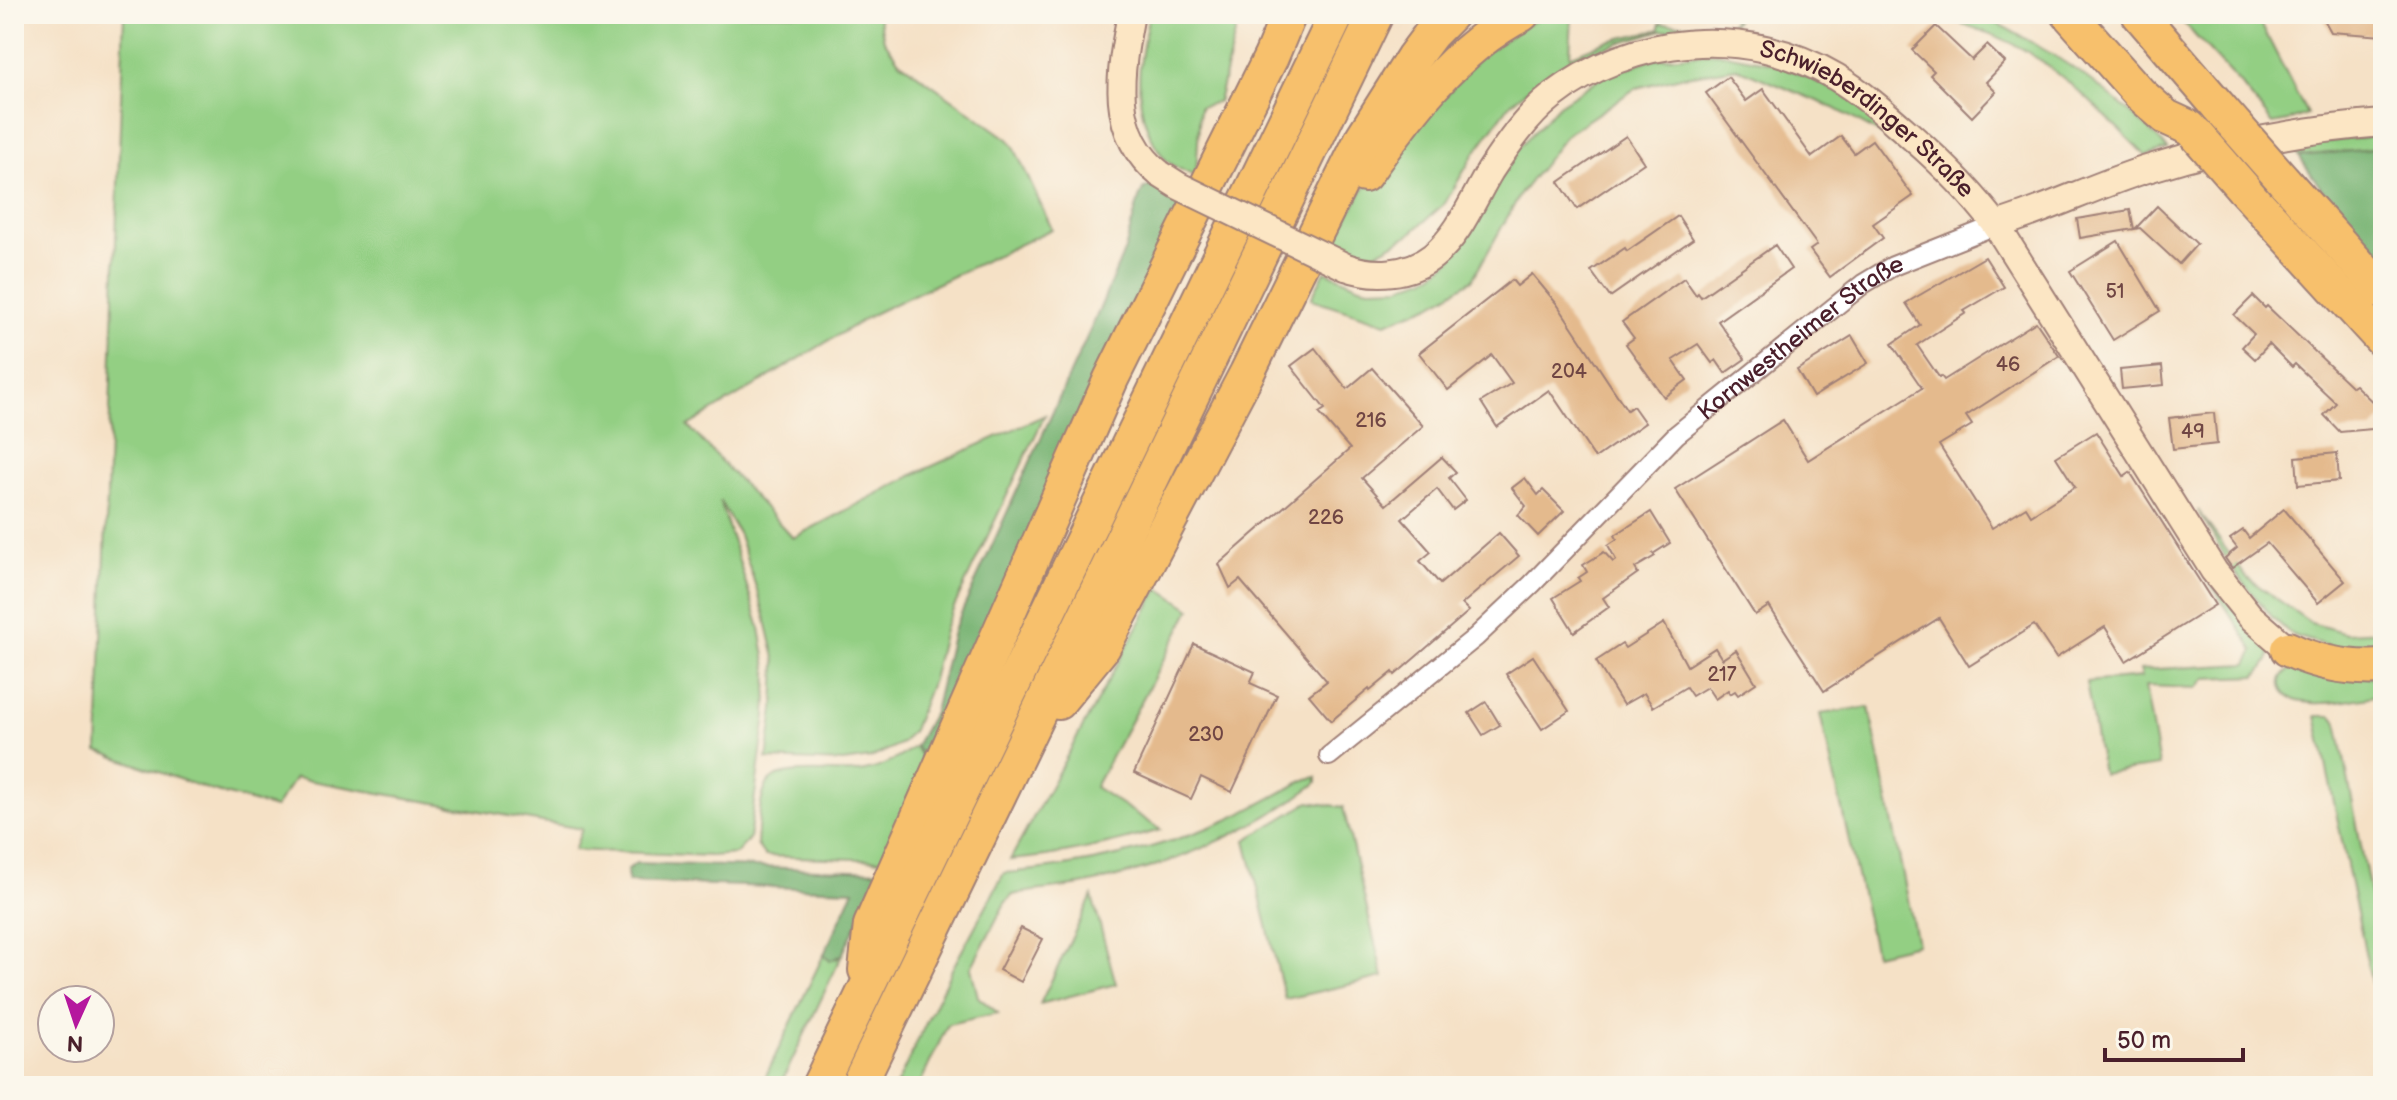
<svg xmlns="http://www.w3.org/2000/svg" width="2397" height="1100" font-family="'Balsamiq Sans',sans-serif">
  <rect width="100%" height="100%" fill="#fbf7ec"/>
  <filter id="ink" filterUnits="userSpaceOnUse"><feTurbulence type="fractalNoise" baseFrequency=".0125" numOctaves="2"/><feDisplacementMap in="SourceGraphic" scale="16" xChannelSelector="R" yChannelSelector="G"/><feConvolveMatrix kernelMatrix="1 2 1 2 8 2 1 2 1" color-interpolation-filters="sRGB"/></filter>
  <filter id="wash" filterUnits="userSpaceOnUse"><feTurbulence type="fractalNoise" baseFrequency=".006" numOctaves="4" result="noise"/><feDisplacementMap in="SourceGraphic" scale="32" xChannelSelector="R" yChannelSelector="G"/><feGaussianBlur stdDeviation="1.8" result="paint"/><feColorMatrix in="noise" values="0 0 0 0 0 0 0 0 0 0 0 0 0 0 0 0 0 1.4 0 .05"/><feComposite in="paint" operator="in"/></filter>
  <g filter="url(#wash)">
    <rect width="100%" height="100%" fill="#f5e1c6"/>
    <!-- green -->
    <g fill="#93cf83" stroke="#6e7757" stroke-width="2">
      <polygon points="124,14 878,14 884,40 899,61 1008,139 1014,147 1052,229 873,314 688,426 793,538 917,473 1045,415 945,626 932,680 913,730 902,743 871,758 843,762 767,759 774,709 776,662 764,612 739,535 720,501 760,628 768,674 766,715 749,839 736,854 711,856 574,850 582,829 295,778 275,808 213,791 98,751"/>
      <path d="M 1149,14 L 1238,14 L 1236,30 L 1218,102 L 1200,107 L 1196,177 C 1187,172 1176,168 1168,162 C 1159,154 1153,141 1148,130 C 1132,91 1141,54 1149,14 Z"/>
      <polygon points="1551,14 1572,14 1570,56 1604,42 1660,29 1660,23 1729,26 1737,14 1740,14 1730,28 1662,30 1602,48 1564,66 1539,81 1511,103 1474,154 1445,203 1409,235 1376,253 1359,255 1333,243 1362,191 1481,55 1528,24"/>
      <path d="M 1931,14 C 1945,14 1961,12 1974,15 C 1994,20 2013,32 2031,42 C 2083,71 2127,106 2168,149 L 2146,156 C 2109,120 2073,81 2029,53 C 2001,35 1962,24 1931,14 Z"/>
      <polygon points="2175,14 2256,14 2307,114 2288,121 2273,124 2241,85"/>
      <polygon points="1716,52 1782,65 1843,94 1920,154 1913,162 1879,133 1834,108 1737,68 1685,76 1636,88 1567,134 1521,193 1472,280 1431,305 1386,323 1311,299 1325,271 1360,286 1370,288 1400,287 1433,275 1451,259 1507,160 1559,105 1602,77 1651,59"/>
      <polygon points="2383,135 2383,148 2299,156 2290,146"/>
      <polygon points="2198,510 2246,577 2311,623 2346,633 2383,631 2383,657 2371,659 2292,635 2273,618 2233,570"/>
      <path d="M 2209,581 L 2269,646 C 2273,658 2264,667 2257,676 L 2206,678 L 2197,688 L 2145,686 L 2159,766 L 2102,774 L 2086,682 L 2142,677 L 2140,670 L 2247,664 L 2254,651 Z"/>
      <path d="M 1159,588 L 1191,609 L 1095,787 L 1161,830 C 1111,844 1062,856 1010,860 Z"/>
      <path d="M 2291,668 L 2383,678 L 2383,694 C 2362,698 2293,715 2282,689 C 2278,680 2284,673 2291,668 Z"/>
      <polygon points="1869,707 1917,944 1875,954 1820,714"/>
      <polygon points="2316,716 2332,716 2337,722 2383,959 2383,1038"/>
      <path d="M 915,746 L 924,762 L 887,860 L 765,856 L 757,845 C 758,828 759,797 768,783 C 780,764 842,776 865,771 C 884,767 900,758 915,746 Z"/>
      <path d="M 1317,777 L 1317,782 L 1313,786 C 1247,834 1167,868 1086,884 C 1062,889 1037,889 1013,895 L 1005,903 L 971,968 L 978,997 L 998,1013 L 948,1024 L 919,1086 L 896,1086 L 951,971 L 1004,873 C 1081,867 1154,851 1225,821 C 1253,809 1279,793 1307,779 Z"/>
      <polygon points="1309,802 1343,807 1383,977 1285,999 1246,840"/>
      <polygon points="1092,896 1116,984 1040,1004"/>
      <polygon points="824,954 826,958 836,959 842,955 780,1086 761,1086"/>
    </g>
    <!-- forest -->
    <g fill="#76b271" stroke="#60684e" stroke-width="2">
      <polygon points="2383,148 2383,256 2320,187 2299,156"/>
      <polygon points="1153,186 1185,204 925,762 915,746 934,712 953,631 1098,313 1125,249 1139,198 1144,188"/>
      <polygon points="636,863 882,871 842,955 830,961 824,954 854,890 628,882 627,870"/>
    </g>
    <g id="blocks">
      <!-- building -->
      <g fill="#e4ba8d">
        <polygon points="2321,14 2383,14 2383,36 2331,32"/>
        <polygon points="1936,26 1972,60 1987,45 2005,62 1986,82 1996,92 1972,117 1930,75 1934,71 1912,50"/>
        <polygon points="1728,77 1746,101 1763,89 1812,157 1841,136 1854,153 1872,140 1913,196 1873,224 1883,238 1830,277 1810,250 1817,245 1706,93"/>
        <polygon points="1626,136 1644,163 1577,209 1559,182"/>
        <polygon points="2157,206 2197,244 2179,264 2140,228 2135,229"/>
        <polygon points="2130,210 2134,229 2080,238 2077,219"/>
        <polygon points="1678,216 1693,239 1610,297 1591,271 1625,248 1627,251"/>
        <polygon points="2118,241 2160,311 2113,340 2070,271"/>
        <polygon points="1775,245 1791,269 1718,321 1745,359 1725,373 1716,360 1712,363 1698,344 1673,360 1687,380 1664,397 1626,344 1634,338 1622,322 1684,278 1696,295 1698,293 1701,297"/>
        <polygon points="1985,257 2004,287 1964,311 1966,313 1917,345 1939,377 1941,376 1944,380 2036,322 2059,356 1966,416 1972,425 1939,445 1992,528 2026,507 2031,515 2075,487 2056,457 2096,432 2124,476 2130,472 2215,605 2126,661 2105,627 2056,658 2034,625 1969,666 1939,618 1824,691 1769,606 1755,615 1675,489 1783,420 1808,460 1922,388 1892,344 1920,325 1906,303"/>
        <polygon points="1532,274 1557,304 1627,410 1633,406 1645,423 1595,458 1549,390 1497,427 1481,402 1512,383 1492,355 1448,390 1419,353 1512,280 1517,286"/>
        <polygon points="2253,296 2265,308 2267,306 2352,387 2355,385 2383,412 2383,418 2372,429 2340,432 2324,415 2336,403 2295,364 2292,367 2269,344 2255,359 2242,347 2254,334 2234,315"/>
        <polygon points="1852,336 1868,363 1813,397 1797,370"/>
        <polygon points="1315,348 1347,389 1372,368 1423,426 1362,478 1386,505 1442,457 1456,472 1449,478 1466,500 1453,510 1437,489 1402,519 1431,552 1420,561 1440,584 1499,533 1519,556 1462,604 1469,611 1395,675 1393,672 1370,691 1369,689 1331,721 1309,695 1327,681 1240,580 1230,588 1219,564 1350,449 1319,413 1325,409 1291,366"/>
        <polygon points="2162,366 2164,385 2122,389 2120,370"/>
        <polygon points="2214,413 2217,444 2173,449 2169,418"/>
        <polygon points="2337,453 2339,481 2298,485 2296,457"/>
        <polygon points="1525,478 1538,495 1543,490 1564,511 1538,536 1518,515 1526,506 1512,488"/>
        <polygon points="2284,509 2345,581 2318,603 2267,543 2232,568 2225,558 2237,548 2230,539 2243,530 2249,538"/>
        <polygon points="1651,512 1670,543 1653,554 1655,556 1635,568 1638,573 1603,598 1609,607 1574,632 1553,598 1580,581 1578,578 1587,572 1583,565 1604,552 1613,562 1616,560 1608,545 1617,539 1615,535"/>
        <polygon points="1664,623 1687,666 1715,648 1722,659 1736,650 1756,683 1738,695 1735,691 1730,694 1728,690 1715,699 1707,687 1692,696 1686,687 1653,707 1644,693 1623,705 1596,661 1622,644 1625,648"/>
        <polygon points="1194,644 1255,672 1250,683 1277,695 1232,792 1201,777 1191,799 1134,773"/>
        <polygon points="1533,656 1569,711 1542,729 1506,674"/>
        <polygon points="1486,702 1500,725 1483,735 1469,713"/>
        <polygon points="1021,928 1043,939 1021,982 999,970"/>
      </g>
    </g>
  </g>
  <g filter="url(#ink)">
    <use href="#blocks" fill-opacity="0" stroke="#a08078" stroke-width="2"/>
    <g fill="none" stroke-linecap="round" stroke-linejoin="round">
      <defs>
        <g id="street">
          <path id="s1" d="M 1329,756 L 1476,637 L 1532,584 L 1676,435 L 1863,284 L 1893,266 L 1996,225"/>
        </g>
        <g id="secondary">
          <path d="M 1131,14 C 1120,71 1108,133 1160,174"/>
          <path d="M 1996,225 C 2046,210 2094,186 2144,170 C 2220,146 2303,129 2383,123"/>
          <path id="s2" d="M 1346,267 C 1374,277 1409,275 1433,256 C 1460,234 1472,201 1490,171 C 1507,145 1527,116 1551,97 C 1633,33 1748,25 1836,77 C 1864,94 1888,116 1912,137 C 1943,164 1971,192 1996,225 L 2214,571 L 2250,616 L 2288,649"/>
        </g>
        <g id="highway">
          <polyline points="2069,14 2140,94 2166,117 2190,128"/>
          <polyline points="2139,14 2219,107"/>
          <path d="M 1364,175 C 1406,115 1455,48 1522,14"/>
          <polyline points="2284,181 2383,292"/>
          <polyline points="2243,188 2383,341"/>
          <path d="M 2288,649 C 2319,664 2349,669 2383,667"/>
          <polyline points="1058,702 1103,647 1247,373 1363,137 1413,58 1431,34 1451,14"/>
          <polyline points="866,970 871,925 1111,379 1271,57 1289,14"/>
          <polyline points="819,1086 1337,14"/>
          <polyline points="858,1086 1376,14"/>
        </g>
      </defs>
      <!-- street casing -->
      <use href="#street" stroke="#a08078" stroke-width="22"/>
      <!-- secondary casing -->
      <use href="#secondary" stroke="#a08078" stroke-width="30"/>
      <!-- highway casing -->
      <use href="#highway" stroke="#a08078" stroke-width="38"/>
      <!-- street -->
      <use href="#street" stroke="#fff" stroke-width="18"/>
      <!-- secondary -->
      <use href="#secondary" stroke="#fce6c4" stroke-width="26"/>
      <!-- highway -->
      <use href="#highway" stroke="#f7c06c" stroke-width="34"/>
      <defs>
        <polyline id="secondary-bridge" points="1160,174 1179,186 1346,267"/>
        <g id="highway-bridge">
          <polyline points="2219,107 2284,181"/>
          <polyline points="2196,134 2243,188"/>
        </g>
      </defs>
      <!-- secondary-bridge casing -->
      <use href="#secondary-bridge" stroke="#a08078" stroke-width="30" stroke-linecap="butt"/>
      <!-- highway-bridge casing -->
      <use href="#highway-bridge" stroke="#a08078" stroke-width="38" stroke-linecap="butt"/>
      <!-- secondary-bridge -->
      <use href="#secondary-bridge" stroke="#fce6c4" stroke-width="26"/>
      <!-- highway-bridge -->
      <use href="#highway-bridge" stroke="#f7c06c" stroke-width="34"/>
    </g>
  </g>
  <g text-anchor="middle" stroke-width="8" stroke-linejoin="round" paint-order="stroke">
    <!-- number labels -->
    <g font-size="20" fill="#704644">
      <text x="2115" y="298">51</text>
      <text x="2008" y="371">46</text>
      <text x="1569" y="378">204</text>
      <text x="1371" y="427">216</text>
      <text x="2193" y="438">49</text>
      <text x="1326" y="524">226</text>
      <text x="1722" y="681">217</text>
      <text x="1206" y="741">230</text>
    </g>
    <!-- street labels -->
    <g font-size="24" fill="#4a1f2b" stroke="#fbf7ec">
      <text dy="8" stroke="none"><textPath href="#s2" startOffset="642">Schwieberdinger Straße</textPath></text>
      <text dy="8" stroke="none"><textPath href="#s1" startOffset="632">Kornwestheimer Straße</textPath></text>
    </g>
  </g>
  <!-- margin -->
  <rect width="2397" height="1100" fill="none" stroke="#fbf7ec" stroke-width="48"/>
  <!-- north arrow -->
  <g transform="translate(76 1024) rotate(183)"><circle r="38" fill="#fbf7ec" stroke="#b4a19f" stroke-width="2"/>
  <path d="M0-6L14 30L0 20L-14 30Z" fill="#b5179e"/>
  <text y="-12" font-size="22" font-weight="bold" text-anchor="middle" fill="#4a1f2b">N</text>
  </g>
  <!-- scale -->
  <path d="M2105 1048v12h138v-12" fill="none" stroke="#4a1f2b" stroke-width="4"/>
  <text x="2117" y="1048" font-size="24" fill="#4a1f2b" stroke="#fbf7ec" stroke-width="6" paint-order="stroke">50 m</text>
</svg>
